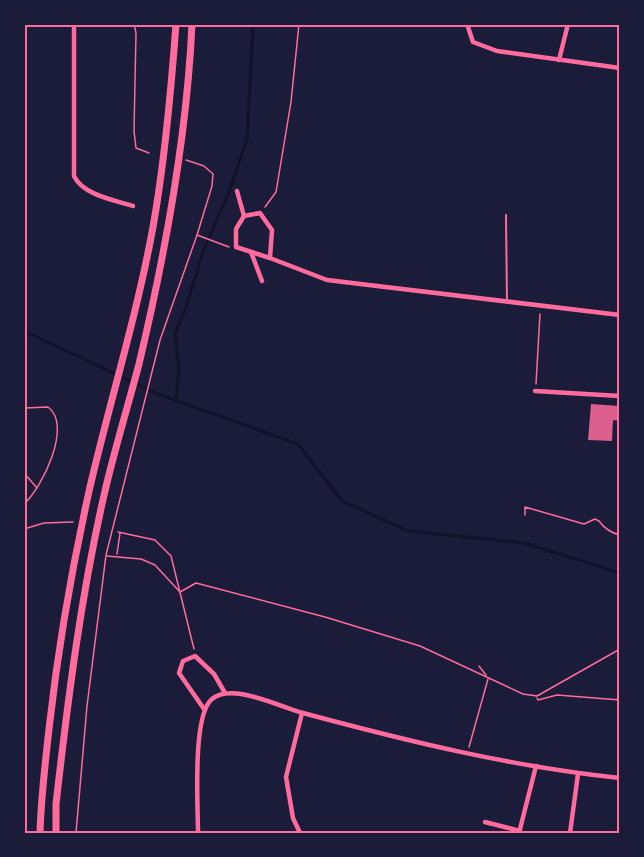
<svg xmlns="http://www.w3.org/2000/svg" width="644" height="857" font-family="'Space Grotesk',sans-serif">
  <rect width="100%" height="100%" fill="#1b1b3a"/>
  <g fill="none" stroke-linecap="round" stroke-linejoin="round">
    <!-- stream -->
    <g stroke="#12122b" stroke-width="3">
      <polyline points="24,331 158,394 298,444 342,501 408,531 524,543 620,573"/>
      <polyline points="176,400 179,368 175,333 186,307 203,252 229,192 247,139 253,24"/>
    </g>
  </g>
  <!-- building -->
  <polygon fill="#dd5f8e" points="591,404 620,406 620,421 613,420 612,441 588,440"/>
  <g fill="none" stroke-linecap="round" stroke-linejoin="round">
    <!-- path -->
    <g stroke="#ff6b9d" stroke-width="1.5">
      <polyline points="134,24 136,33 134,131 136,148 149,153"/>
      <polyline points="186,160 204,166 213,174 212,186 197,235"/>
      <polyline points="265,207 276,192 291,102 299,24"/>
      <polyline points="536,384 540,314"/>
      <path d="M 24,408 L 48,407 C 73,425 42,488 24,504"/>
      <polyline points="24,473 37,488"/>
      <path d="M 525,515 L 525,507 L 584,524 L 595,519 L 599,521 C 604,528 611,533 620,535"/>
      <polyline points="24,529 44,523 73,522"/>
      <polyline points="118,532 155,540 171,556 194,649"/>
      <polyline points="117,554 120,533"/>
      <polyline points="107,556 141,559 155,565 179,591"/>
      <polyline points="180,592 196,583 325,617 420,646 523,694 537,696 620,649"/>
      <polyline points="479,666 486,675"/>
      <polyline points="537,698 538,700 557,695 620,700"/>
      <polyline points="469,747 488,679"/>
      <polyline points="76,833 87,706 106,555 160,340 197,235 229,247"/>
    </g>
    <!-- service -->
    <polyline stroke="#ff6b9d" stroke-width="2" points="506,215 507,302"/>
    <!-- minor -->
    <g stroke="#ff6b9d" stroke-width="4.5">
      <path d="M 74,24 L 74,176 C 83,195 114,200 133,206"/>
      <polyline points="467,24 473,42 497,51 620,68"/>
      <polyline points="559,60 568,24"/>
      <polyline points="237,191 244,216"/>
      <polyline points="251,252 262,281"/>
      <polyline points="270,258 272,230 260,213 244,216 236,229 236,247 270,258 327,280 620,315"/>
      <polyline points="535,391 620,396"/>
      <polyline points="204,709 179,673 183,661 195,656 214,674 225,693"/>
      <polyline points="485,822 520,831"/>
      <path d="M 198,833 C 198,806 192,715 212,699 C 232,682 280,707 303,713 C 407,741 513,767 620,778"/>
      <polyline points="300,833 293,818 286,777 302,713"/>
      <polyline points="519,833 536,766"/>
      <polyline points="570,833 578,774"/>
    </g>
    <!-- trunk -->
    <g stroke="#ff6b9d" stroke-width="7">
      <path d="M 40,833 C 41,798 45,764 49,729 C 58,648 72,567 90,487 C 110,401 137,315 153,227 C 165,160 171,92 176,24"/>
      <path d="M 56,833 L 56,804 C 68,699 81,594 105,491 C 115,448 128,406 139,364 C 165,255 187,135 192,24"/>
    </g>
  </g>
  <!-- border -->
  <rect width="644" height="857" fill="none" stroke="#1b1b3a" stroke-width="51"/>
  <rect x="26" y="26" width="592" height="806" fill="none" stroke="#ff6b9d" stroke-width="2"/>
</svg>
